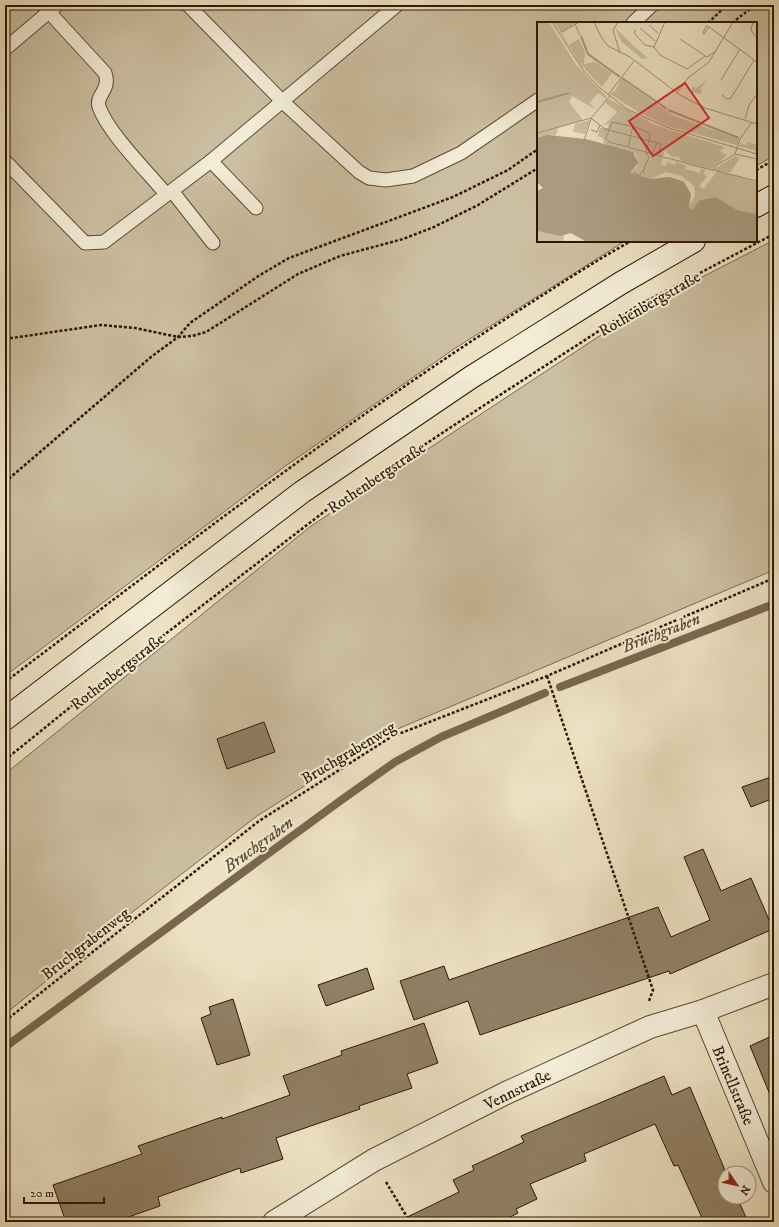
<svg xmlns="http://www.w3.org/2000/svg" width="779" height="1227" font-family="'IM FELL DW Pica',serif">
  <rect width="100%" height="100%" fill="#ece1c2"/>
  <filter id="stains"><feTurbulence type="fractalNoise" baseFrequency=".005" numOctaves="4"/><feColorMatrix values="0 0 0 0 .2 0 0 0 0 .09 0 0 0 0 .02 0 0 0 .5 -.17"/></filter>
  <radialGradient id="worn" r=".72"><stop offset=".6" stop-color="#630" stop-opacity="0"/><stop offset="1" stop-color="#630" stop-opacity=".3"/></radialGradient>
  <!-- green -->
  <g fill="#ccbfa1" stroke="#7d6b52">
    <polygon points="5,5 774,5 774,156 756,166 756,23 538,23 538,241 625,241 454,349 284,467 5,676"/>
    <polygon points="774,240 774,570 388,733 257,816 135,910 5,1014 5,774 311,526 642,308"/>
  </g>
  <g fill="none" stroke-linecap="round" stroke-linejoin="round">
    <!-- stream -->
    <g stroke="#79674e" stroke-width="8">
      <polyline points="560,687 774,604"/>
      <polyline points="5,1047 340,801 395,762 441,737 545,693"/>
    </g>
  </g>
  <!-- building -->
  <g fill="#918066" stroke="#2e1702">
    <polygon points="264,722 275,752 227,769 217,739"/>
    <polygon points="774,776 774,798 751,807 742,787"/>
    <polygon points="703,849 721,891 751,878 773,929 670,974 669,971 480,1035 468,1001 414,1020 400,981 444,966 449,980 658,907 671,937 710,920 684,857"/>
    <polygon points="367,968 374,989 326,1006 318,985"/>
    <polygon points="233,999 250,1055 217,1065 201,1018 211,1014 209,1007"/>
    <polygon points="424,1023 438,1063 407,1074 412,1088 359,1106 360,1109 276,1138 283,1159 241,1173 240,1168 158,1197 160,1206 114,1222 66,1222 53,1185 142,1154 138,1146 222,1117 222,1119 290,1095 283,1076 342,1055 341,1051"/>
    <polygon points="774,1035 774,1102 773,1102 750,1046"/>
    <polygon points="664,1076 672,1095 690,1087 724,1168 725,1197 737,1197 748,1222 704,1222 678,1165 674,1166 655,1124 584,1154 586,1161 530,1184 537,1199 516,1209 518,1213 500,1222 397,1222 459,1192 453,1180 474,1170 472,1166 524,1142 521,1136"/>
  </g>
  <g fill="none" stroke-linecap="round" stroke-linejoin="round">
    <defs>
      <g id="service">
        <polyline points="188,5 283,102 359,172 369,178 386,180 413,176 461,153 538,100"/>
        <path d="M 49,12 L 105,73 C 111,91 95,95 99,107 C 109,134 147,171 166,194"/>
        <polyline points="633,23 652,5"/>
        <polyline points="5,49 57,5"/>
        <polyline points="5,161 85,243 104,242 211,161 397,5"/>
        <polyline points="211,161 256,208"/>
        <polyline points="172,191 213,243"/>
      </g>
      <g id="minor">
        <polyline points="703,1011 774,1182"/>
        <polyline points="274,1222 374,1160 506,1093 650,1027 703,1011 774,984"/>
      </g>
      <g id="secondary">
        <polyline points="756,206 774,196"/>
        <polyline points="5,719 302,492 470,378 621,283 694,241"/>
      </g>
    </defs>
    <!-- service casing -->
    <use href="#service" stroke="#5e4a32" stroke-width="15"/>
    <!-- minor casing -->
    <use href="#minor" stroke="#5e4a32" stroke-width="24"/>
    <!-- secondary casing -->
    <use href="#secondary" stroke="#2e1702" stroke-width="24"/>
    <!-- path -->
    <g stroke="#2e1702" stroke-width="2.5" stroke-dasharray="3 2" stroke-linecap="butt">
      <polyline points="708,23 727,5"/>
      <polyline points="732,23 755,5"/>
      <polyline points="756,170 774,160"/>
      <polyline points="5,339 101,325 135,328 178,337 192,336 206,332 298,274 340,256 403,239 434,227 478,205 538,168"/>
      <polyline points="5,482 151,357 178,337 190,323 260,275 289,258 453,197 508,170 538,149"/>
      <polyline points="547,676 653,990 649,1001"/>
      <path d="M 5,682 C 170,557 333,430 507,318 C 548,292 588,265 631,241"/>
      <polyline points="5,760 73,705 329,508 483,406 639,305 774,234"/>
      <polyline points="5,1021 259,821 391,737 547,676 774,578"/>
      <polyline points="386,1182 410,1222"/>
    </g>
    <!-- service -->
    <use href="#service" stroke="#f3ecd7" stroke-width="13"/>
    <!-- minor -->
    <use href="#minor" stroke="#f3ecd7" stroke-width="22"/>
    <!-- secondary -->
    <use href="#secondary" stroke="#f3ecd7" stroke-width="22"/>
  </g>
  <g text-anchor="middle" stroke-width="4" stroke-linejoin="round" paint-order="stroke">
    <!-- street labels -->
    <g font-size="16" fill="#2e1702" stroke="#f3ecd7">
      <text transform="translate(649 303) rotate(-30)" y="6">Rothenbergstraße</text>
      <text transform="translate(376 477) rotate(-34)" y="6">Rothenbergstraße</text>
      <text transform="translate(117 671) rotate(-38)" y="6">Rothenbergstraße</text>
      <text transform="translate(348 752) rotate(-31)" y="6">Bruchgrabenweg</text>
      <text transform="translate(85 943) rotate(-38)" y="6">Bruchgrabenweg</text>
      <text transform="translate(734 1085) rotate(67)" y="6">Brinellstraße</text>
      <text transform="translate(517 1089) rotate(-26)" y="6">Vennstraße</text>
    </g>
    <!-- water labels -->
    <g font-size="17" font-style="italic" fill="#604c35" stroke="#f3ecd7">
      <text transform="translate(661 632) rotate(-21)" y="6">Bruchgraben</text>
      <text transform="translate(258 844) rotate(-36)" y="6">Bruchgraben</text>
    </g>
  </g>
  <!-- overview -->
  <g transform="translate(537 22)">
    <rect width="220" height="220" fill="#ece1c2"/>
    <path d="M 0,0 L 12,0 L 39,43 L 70,75 L 69,77 L 61,71 L 53,81 L 58,87 L 35,74 L 32,80 L 46,98 L 21,106 L 19,113 L 0,116 ZM 17,0 L 39,0 L 25,11 L 32,23 L 42,17 L 48,30 L 47,42 L 58,40 L 75,51 L 65,65 L 44,43 ZM 78,6 L 97,24 L 111,36 L 105,37 L 85,20 ZM 84,57 L 137,94 L 202,117 L 200,123 L 130,104 L 101,90 L 73,72 L 79,68 ZM 170,58 L 163,67 L 165,72 L 155,70 L 155,64 L 159,66 ZM 72,77 L 118,103 L 187,125 L 183,130 L 190,133 L 175,147 L 146,140 L 141,134 L 135,135 L 128,128 L 124,143 L 129,144 L 130,140 L 138,143 L 139,140 L 149,143 L 148,147 L 163,151 L 164,147 L 168,148 L 167,152 L 170,155 L 162,164 L 167,167 L 180,149 L 220,160 L 220,192 L 200,188 L 179,175 L 163,178 L 155,188 L 152,185 L 158,174 L 157,164 L 145,154 L 129,150 L 114,157 L 93,151 L 100,144 L 99,132 L 67,122 L 66,116 L 61,114 L 63,106 L 71,106 L 72,102 L 67,103 L 80,90 L 68,80 ZM 53,98 L 48,112 L 36,110 L 38,102 ZM 210,120 L 220,123 L 220,129 L 202,124 L 203,121 L 209,123 ZM 198,134 L 203,136 L 193,151 L 176,148 ZM 0,209 L 27,213 L 26,220 L 0,220 Z" fill="#ccbfa1"/>
    <path d="M 10,113 L 49,117 L 96,130 L 101,141 L 93,151 L 114,157 L 133,155 L 147,160 L 154,172 L 152,185 L 155,188 L 163,178 L 179,175 L 200,188 L 220,192 L 220,220 L 50,220 L 34,211 L 23,214 L 0,209 L 0,169 L 6,166 L 0,160 L 0,116 Z" fill="#ab9c81"/>
    <path fill="none" stroke="#ab9c81" stroke-width="2" d="M 44,14 L 51,32 L 83,55M 85,56 L 130,87M 0,80 L 32,71M 131,88 L 202,116"/>
    <path fill="none" stroke="#a09075" stroke-width="1" d="M 15,0 L 46,48 L 63,66 L 90,87 L 129,105 L 220,132M 57,0 L 64,15 L 71,24 L 93,35 L 143,73 L 168,86 L 220,102M 81,0 L 76,8 L 83,31M 128,0 L 117,25 L 123,33 L 150,47 L 168,34M 216,0 L 214,8 L 220,16M 38,2 L 43,13M 112,3 L 121,11M 169,4 L 172,5 L 167,12 L 166,11 ZM 172,5 L 220,40M 103,6 L 118,19M 99,8 L 97,11 L 108,23 L 117,25M 25,10 L 42,0M 143,17 L 170,35 L 179,29M 184,58 L 203,27M 140,71 L 151,56 L 172,40 L 196,0M 71,73 L 97,39M 185,73 L 190,77 L 194,76 L 217,38M 54,96 L 68,107 L 124,122 L 122,133M 208,97 L 212,83 L 220,72M 54,108 L 60,110 L 63,103M 0,111 L 54,96 L 73,74M 46,122 L 54,97M 91,125 L 96,104M 115,132 L 120,121M 198,132 L 220,137M 176,148 L 180,143 L 198,132 L 203,117 L 215,100M 96,151 L 103,153 L 106,149M 108,151 L 106,149 L 112,135 L 109,131 L 109,130 L 112,118 L 113,113 L 112,111 L 99,105 L 75,100 L 69,116 L 72,120 L 91,125 L 109,130 L 126,135 L 146,140 L 155,143 L 175,148 L 176,148 L 220,159"/>
    <path fill="#d62828" fill-opacity="0.15" stroke="#d62828" stroke-width="2" d="M 148,61 L 172,96 L 116,134 L 92,99 Z"/>
    <rect width="220" height="220" fill="none" stroke="#2e1702" stroke-width="2"/>
  </g>
  <!-- margin -->
  <rect width="779" height="1227" fill="none" stroke="#ece1c2" stroke-width="20"/>
  <rect x="6" y="6" width="767" height="1215" fill="none" stroke="#2e1702" stroke-width="2"/>
  <rect x="10" y="10" width="759" height="1207" fill="none" stroke="#2e1702"/>
  <!-- north arrow -->
  <g transform="translate(737 1185) rotate(124)"><circle r="19" fill="#f3ecd7" stroke="#a49782"/>
  <path d="M0-3L7 15L0 10L-7 15Z" fill="#8f2418"/>
  <text y="-6" font-size="11" font-weight="bold" text-anchor="middle" fill="#2e1702">N</text>
  </g>
  <!-- scale -->
  <path d="M24 1197v6h80v-6" fill="none" stroke="#2e1702" stroke-width="2"/>
  <text x="30" y="1197" font-size="12" fill="#2e1702" stroke="#f3ecd7" stroke-width="3" paint-order="stroke">20 m</text>
  <rect width="100%" height="100%" filter="url(#stains)"/>
  <rect width="100%" height="100%" fill="url(#worn)"/>
</svg>
